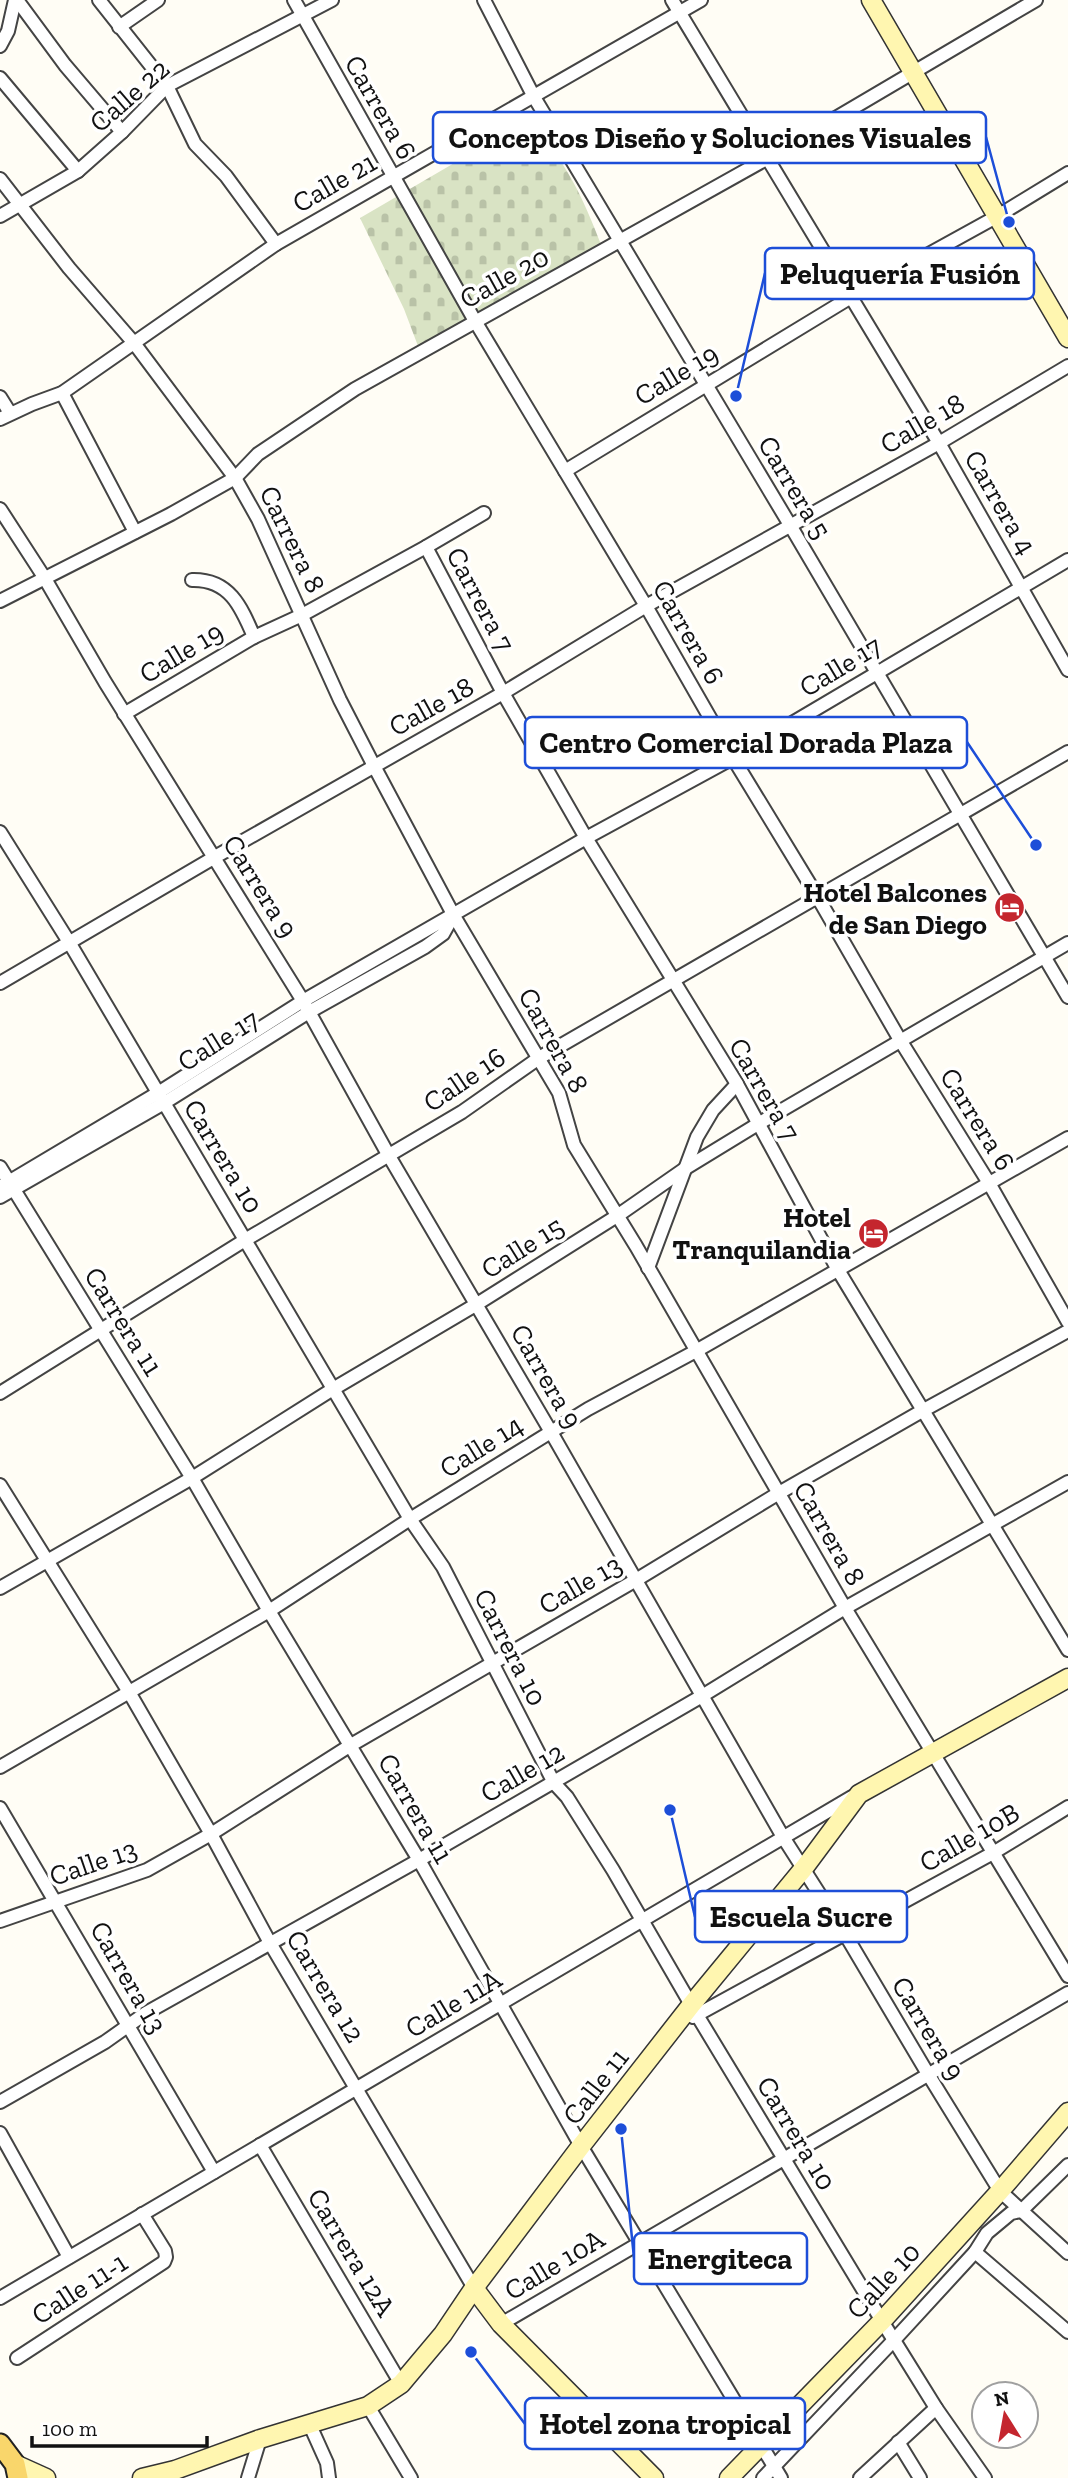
<svg xmlns="http://www.w3.org/2000/svg" width="1068" height="2478" font-family="'Zilla Slab',serif">
  <defs>
    <pattern id="cemetery-stones" width="16" height="16" patternUnits="userSpaceOnUse" patternTransform="scale(1.75)"><rect width="16" height="16" fill="#d9e3c4"/><path d="M2 7V4a2 2 0 0 1 4 0v3zM10 15v-3a2 2 0 0 1 4 0v3z" fill="#b9c2a7"/></pattern>
  </defs>
  <rect width="100%" height="100%" fill="#fffdf5"/>
  <!-- cemetery -->
  <path fill="url(#cemetery-stones)" d="M 528,120 C 566,161 582,195 602,247 L 418,346 L 404,309 L 360,218 Z"/>
  <g fill="none" stroke-linecap="round" stroke-linejoin="round">
    <defs>
      <g id="street">
        <polyline points="17,0 65,65 122,132"/>
        <polyline points="99,0 167,86 195,144 226,176 276,244"/>
        <polyline points="294,0 475,321 646,606 733,758 817,896 900,1040 989,1183 1068,1322"/>
        <polyline points="484,0 534,97 790,525 1068,997"/>
        <polyline points="672,0 939,443 1068,670"/>
        <polyline points="119,27 158,0"/>
        <polyline points="0,46 8,31 15,0"/>
        <polyline points="0,78 78,171"/>
        <polyline points="0,179 69,268 134,343 235,478 258,519 340,700 374,766 454,916 559,1093 574,1145 636,1246 845,1608 1068,1976"/>
        <polyline points="0,216 78,171 122,132 167,86 332,0"/>
        <polyline points="62,393 135,532"/>
        <polyline points="0,397 10,413"/>
        <polyline points="0,419 32,404 62,393 276,244 701,0"/>
        <polyline points="565,471 851,297 996,217 1068,173"/>
        <polyline points="0,509 44,577 105,682 303,1001 389,1156 551,1432 783,1837 845,1934 928,2074 1000,2191 1068,2253"/>
        <polyline points="426,547 503,693 586,838 737,1084 838,1270 1068,1650"/>
        <path d="M 192,580 C 229,579 241,606 254,637"/>
        <polyline points="0,601 171,514 235,478 258,454 355,389 768,158 1036,0"/>
        <polyline points="124,714 254,637 302,615 426,547 484,513"/>
        <polyline points="0,832 69,942 410,1519 443,1567 554,1783 567,1797 613,1870 697,2015 882,2321 936,2408 985,2478"/>
        <polyline points="0,983 215,857 503,693 646,606 939,443 1068,366"/>
        <polyline points="0,1167 192,1478 269,1611 419,1860 581,2146 781,2478"/>
        <polyline points="0,1187 158,1093 303,1001 586,838 733,758 1068,560"/>
        <polyline points="0,1197 164,1103 309,1012 425,947 443,934 453,916"/>
        <polyline points="648,1268 697,1137 713,1110 737,1084"/>
        <polyline points="0,1393 245,1240 462,1112 539,1058 1068,752"/>
        <polyline points="0,1485 129,1692 211,1834 270,1943 474,2288"/>
        <polyline points="0,1588 192,1478 333,1389 477,1304 617,1216 686,1168 758,1124 1068,943"/>
        <polyline points="0,1767 269,1611 410,1519 588,1409 696,1351 1068,1138"/>
        <polyline points="0,1808 214,2172"/>
        <polyline points="0,1921 147,1870 211,1834 351,1745 636,1580 779,1493 922,1411 1068,1331"/>
        <polyline points="693,2017 993,1853 1068,1807"/>
        <polyline points="0,2102 105,2042 146,2013 419,1860 702,1696 845,1608 1068,1482"/>
        <polyline points="0,2133 69,2257"/>
        <polyline points="260,2145 401,2384"/>
        <polyline points="975,2252 1068,2332"/>
        <polyline points="0,2298 852,1797"/>
        <polyline points="501,2324 1068,1993"/>
        <polyline points="17,2358 164,2262 166,2257 165,2251 142,2214"/>
        <polyline points="368,2406 411,2478"/>
        <polyline points="309,2423 327,2463 329,2478"/>
        <polyline points="898,2442 920,2478"/>
        <polyline points="248,2478 260,2439"/>
        <polyline points="763,2478 895,2339 975,2252 987,2233 1011,2213 1021,2211 1068,2165"/>
        <polyline points="860,2478 936,2408"/>
      </g>
      <g id="secondary">
        <polyline points="871,0 1068,338"/>
        <polyline points="474,2288 501,2324 654,2478"/>
        <polyline points="15,2464 46,2478"/>
        <polyline points="142,2478 175,2470 260,2439 368,2406 401,2384 443,2334 474,2288 581,2146 692,2004 804,1868 859,1794 1068,1678"/>
        <polyline points="729,2478 882,2321 1000,2191 1068,2112"/>
      </g>
      <polyline id="primary" points="0,2444 15,2464 18,2478"/>
    </defs>
    <!-- street casing -->
    <use href="#street" stroke="#444" stroke-width="16"/>
    <!-- secondary casing -->
    <use href="#secondary" stroke="#333" stroke-width="21"/>
    <!-- primary casing -->
    <use href="#primary" stroke="#222" stroke-width="23"/>
    <!-- street -->
    <use href="#street" stroke="#fff" stroke-width="12"/>
    <!-- secondary -->
    <use href="#secondary" stroke="#fff6b0" stroke-width="18"/>
    <!-- primary -->
    <use href="#primary" stroke="#f9d66b" stroke-width="19"/>
  </g>
  <!-- icons -->
  <defs>
    <symbol id="hotel-disc" viewBox="-11 -11 22 22"><circle r="9.5" fill="#c4262e" stroke="#fff"/><path d="M-6-4.5h1.5V1H6V5H4.5V3h-9V5H-6ZM-4 0a1.8 1.8 0 1 1 3.6 0ZM.5 0V-2.5h3Q6-2.5 6 0Z" fill="#fff"/></symbol>
  </defs>
  <g fill-rule="evenodd">
    <use href="#hotel-disc" x="992" y="890" width="35" height="35"/>
    <use href="#hotel-disc" x="856" y="1216" width="35" height="35"/>
  </g>
  <g text-anchor="middle" stroke-width="7" stroke-linejoin="round" paint-order="stroke">
    <!-- street labels -->
    <g font-size="28" fill="#111" stroke="#fff">
      <text transform="translate(129 95) rotate(-41)" y="10">Calle 22</text>
      <text transform="translate(381 107) rotate(60)" y="10">Carrera 6</text>
      <text transform="translate(334 182) rotate(-30)" y="10">Calle 21</text>
      <text transform="translate(504 277) rotate(-29)" y="10">Calle 20</text>
      <text transform="translate(676 374) rotate(-31)" y="10">Calle 19</text>
      <text transform="translate(922 423) rotate(-30)" y="10">Calle 18</text>
      <text transform="translate(795 487) rotate(59)" y="10">Carrera 5</text>
      <text transform="translate(1001 502) rotate(60)" y="10">Carrera 4</text>
      <text transform="translate(293 539) rotate(64)" y="10">Carrera 8</text>
      <text transform="translate(481 599) rotate(62)" y="10">Carrera 7</text>
      <text transform="translate(689 632) rotate(60)" y="10">Carrera 6</text>
      <text transform="translate(181 652) rotate(-31)" y="10">Calle 19</text>
      <text transform="translate(840 666) rotate(-31)" y="10">Calle 17</text>
      <text transform="translate(431 706) rotate(-29)" y="10">Calle 18</text>
      <text transform="translate(261 886) rotate(58)" y="10">Carrera 9</text>
      <text transform="translate(218 1040) rotate(-32)" y="10">Calle 17</text>
      <text transform="translate(554 1040) rotate(61)" y="10">Carrera 8</text>
      <text transform="translate(464 1079) rotate(-34)" y="10">Calle 16</text>
      <text transform="translate(765 1089) rotate(60)" y="10">Carrera 7</text>
      <text transform="translate(978 1119) rotate(58)" y="10">Carrera 6</text>
      <text transform="translate(224 1156) rotate(59)" y="10">Carrera 10</text>
      <text transform="translate(522 1247) rotate(-32)" y="10">Calle 15</text>
      <text transform="translate(124 1321) rotate(58)" y="10">Carrera 11</text>
      <text transform="translate(547 1376) rotate(60)" y="10">Carrera 9</text>
      <text transform="translate(481 1446) rotate(-32)" y="10">Calle 14</text>
      <text transform="translate(830 1533) rotate(60)" y="10">Carrera 8</text>
      <text transform="translate(580 1584) rotate(-30)" y="10">Calle 13</text>
      <text transform="translate(511 1647) rotate(63)" y="10">Carrera 10</text>
      <text transform="translate(522 1772) rotate(-30)" y="10">Calle 12</text>
      <text transform="translate(416 1808) rotate(60)" y="10">Carrera 11</text>
      <text transform="translate(969 1837) rotate(-30)" y="10">Calle 10B</text>
      <text transform="translate(93 1862) rotate(-19)" y="10">Calle 13</text>
      <text transform="translate(129 1977) rotate(60)" y="10">Carrera 13</text>
      <text transform="translate(326 1986) rotate(59)" y="10">Carrera 12</text>
      <text transform="translate(453 2003) rotate(-31)" y="10">Calle 11A</text>
      <text transform="translate(929 2028) rotate(59)" y="10">Carrera 9</text>
      <text transform="translate(595 2086) rotate(-52)" y="10">Calle 11</text>
      <text transform="translate(797 2133) rotate(59)" y="10">Carrera 10</text>
      <text transform="translate(352 2252) rotate(59)" y="10">Carrera 12A</text>
      <text transform="translate(554 2264) rotate(-31)" y="10">Calle 10A</text>
      <text transform="translate(883 2280) rotate(-47)" y="10">Calle 10</text>
      <text transform="translate(79 2288) rotate(-33)" y="10">Calle 11-1</text>
    </g>
    <!-- poi labels -->
    <g font-size="28" font-weight="bold" fill="#111" stroke="#fff" text-anchor="end">
      <text x="987" y="902">Hotel Balcones<tspan x="987" dy="32">de San Diego</tspan></text>
      <text x="851" y="1227">Hotel<tspan x="851" dy="32">Tranquilandia</tspan></text>
    </g>
  </g>
  <!-- callouts -->
  <path fill="none" stroke="#1d4ed8" stroke-width="2.5" d="M1009 222L986 137M736 396L765 273M1036 845L967 742M670 1810L695 1917M621 2129L634 2258M471 2352L525 2424"/>
  <g fill="#1d4ed8" stroke="#fff" stroke-width="2.5">
    <circle cx="1009" cy="222" r="7"/>
    <circle cx="736" cy="396" r="7"/>
    <circle cx="1036" cy="845" r="7"/>
    <circle cx="670" cy="1810" r="7"/>
    <circle cx="621" cy="2129" r="7"/>
    <circle cx="471" cy="2352" r="7"/>
  </g>
  <g fill="#fff" stroke="#1d4ed8" stroke-width="2.5">
    <rect x="433" y="112" width="553" height="51" rx="7"/>
    <rect x="765" y="248" width="269" height="51" rx="7"/>
    <rect x="525" y="717" width="442" height="51" rx="7"/>
    <rect x="695" y="1891" width="212" height="51" rx="7"/>
    <rect x="634" y="2233" width="173" height="51" rx="7"/>
    <rect x="525" y="2398" width="280" height="51" rx="7"/>
  </g>
  <g font-size="30" text-anchor="middle" font-weight="bold" fill="#111">
    <text x="710" y="148">Conceptos Diseño y Soluciones Visuales</text>
    <text x="900" y="284">Peluquería Fusión</text>
    <text x="746" y="753">Centro Comercial Dorada Plaza</text>
    <text x="801" y="1927">Escuela Sucre</text>
    <text x="720" y="2269">Energiteca</text>
    <text x="665" y="2434">Hotel zona tropical</text>
  </g>
  <!-- north arrow -->
  <g transform="translate(1005 2415) rotate(349)"><circle r="33" fill="#ffffff" stroke="#a0a0a0" stroke-width="2"/>
  <path d="M0-5L12 26L0 18L-12 26Z" fill="#c4262e"/>
  <text y="-10" font-size="19" font-weight="bold" text-anchor="middle" fill="#111111">N</text>
  </g>
  <!-- scale -->
  <path d="M32 2436v10h175v-10" fill="none" stroke="#111111" stroke-width="3.5"/>
  <text x="42" y="2436" font-size="21" fill="#111111" stroke="#ffffff" stroke-width="5" paint-order="stroke">100 m</text>
</svg>
